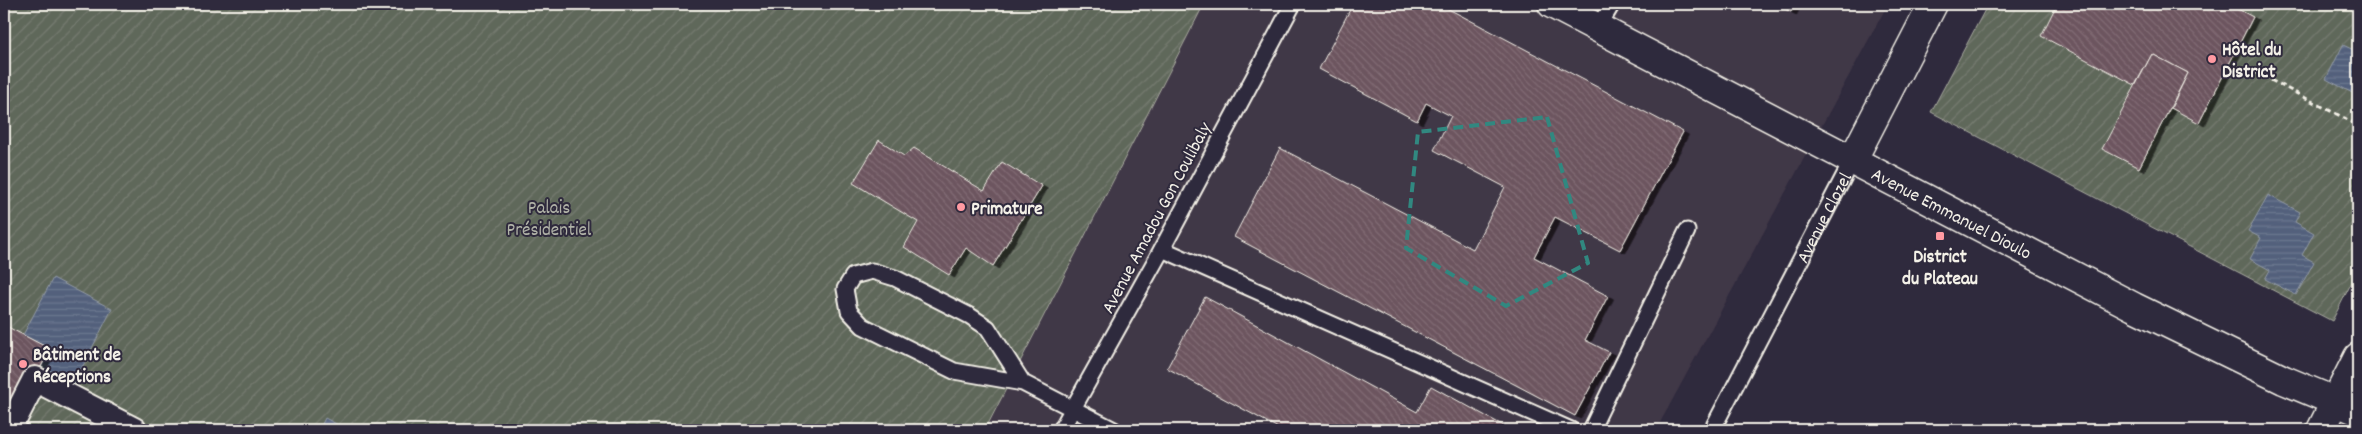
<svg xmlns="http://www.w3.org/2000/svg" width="2362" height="434" font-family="Dekko,sans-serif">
  <defs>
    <pattern id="garden-furrows" width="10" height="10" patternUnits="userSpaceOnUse" patternTransform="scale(1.25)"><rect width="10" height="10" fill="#5f675a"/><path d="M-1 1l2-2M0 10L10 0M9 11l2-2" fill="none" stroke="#777d72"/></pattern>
    <pattern id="water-rules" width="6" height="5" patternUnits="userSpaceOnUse" patternTransform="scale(1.25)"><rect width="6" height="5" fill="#53617c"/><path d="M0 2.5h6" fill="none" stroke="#6c788f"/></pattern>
    <pattern id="building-back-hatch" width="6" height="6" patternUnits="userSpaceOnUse" patternTransform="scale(1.25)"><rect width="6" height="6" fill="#6c545e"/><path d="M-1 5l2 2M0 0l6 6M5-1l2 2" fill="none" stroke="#826d75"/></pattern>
    <filter id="shadow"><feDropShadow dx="5.5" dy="3" stdDeviation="0" flood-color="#0009"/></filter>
  </defs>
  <rect width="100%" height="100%" fill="#2f2a3d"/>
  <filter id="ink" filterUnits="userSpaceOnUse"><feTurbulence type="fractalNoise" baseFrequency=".02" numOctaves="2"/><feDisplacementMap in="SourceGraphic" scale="10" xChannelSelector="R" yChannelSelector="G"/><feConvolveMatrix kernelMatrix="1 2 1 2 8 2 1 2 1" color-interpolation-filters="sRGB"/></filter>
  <g filter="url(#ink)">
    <!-- built -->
    <polygon fill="#413747" points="1204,4 1888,4 1656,430 985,430"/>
    <!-- garden -->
    <g fill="url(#garden-furrows)" stroke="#aaaca1">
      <polygon points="4,4 1204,4 985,430 4,430"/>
      <polygon points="1988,4 2358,4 2358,270 2332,321 1931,112"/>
    </g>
    <!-- water -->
    <g fill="url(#water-rules)" stroke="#939ba7">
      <polygon points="2343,45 2356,51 2358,47 2358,96 2326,79"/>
      <polygon points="2268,195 2300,212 2295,222 2314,233 2302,255 2314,262 2296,295 2265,279 2270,270 2250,259 2261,238 2248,231"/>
      <polygon points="53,278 112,309 68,395 35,379 50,349 23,335"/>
      <polygon points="325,418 348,430 319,430"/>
    </g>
    <!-- building -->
    <g fill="url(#building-back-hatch)" stroke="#f4f1e8" filter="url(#shadow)">
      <polygon points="1353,4 1439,4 1683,132 1620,250 1555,217 1534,257 1608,296 1585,340 1609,352 1575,416 1234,237 1280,148 1473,249 1505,187 1434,150 1451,116 1426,103 1417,121 1319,69"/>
      <polygon points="1775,4 1795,4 1791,12"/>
      <polygon points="2057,4 2228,4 2253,17 2199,123 2171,108 2188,73 2152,54 2135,85 2041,36"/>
      <polygon points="2152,54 2188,73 2139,168 2102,149"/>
      <polygon points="879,140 904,156 914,148 984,191 1002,162 1042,186 993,266 966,248 949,275 904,247 918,222 853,183"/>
      <polygon points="1205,297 1417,412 1431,386 1504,426 1502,430 1282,430 1167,368"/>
      <polygon points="4,325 50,349 9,430 4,430"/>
    </g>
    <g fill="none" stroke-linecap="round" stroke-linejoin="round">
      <defs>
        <g id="service">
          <polyline points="1597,29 1612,4"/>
          <polyline points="1162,249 1571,430"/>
          <polyline points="1023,383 988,328 970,316 895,278 872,271 853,276 845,289 849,311 863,326 954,371 1023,383 1114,430"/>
          <polyline points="1061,430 1162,249 1293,4"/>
          <polyline points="1591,430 1687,231"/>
          <path id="s1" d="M 1712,430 L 1853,159"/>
        </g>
        <polyline id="pedestrian" points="9,430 35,379 134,430"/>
        <g id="minor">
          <path id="s2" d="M 1552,4 L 2134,307 L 2284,380 L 2358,411"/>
          <polyline points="1853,159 1933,4"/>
        </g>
        <polyline id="secondary" points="2321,430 2358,357"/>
      </defs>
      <!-- service casing -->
      <use href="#service" stroke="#f4f1e8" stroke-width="19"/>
      <!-- pedestrian casing -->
      <use href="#pedestrian" stroke="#f4f1e8" stroke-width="28"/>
      <!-- minor casing -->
      <use href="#minor" stroke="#f4f1e8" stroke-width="31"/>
      <!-- secondary casing -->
      <use href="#secondary" stroke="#f4f1e8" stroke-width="31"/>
      <!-- path -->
      <polyline stroke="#f4f1e8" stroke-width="3" stroke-dasharray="5 4" stroke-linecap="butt" points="2255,72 2358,125"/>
      <!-- service -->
      <use href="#service" stroke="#2f2a3d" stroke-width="15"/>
      <!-- pedestrian -->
      <use href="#pedestrian" stroke="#2f2a3d" stroke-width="24"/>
      <!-- minor -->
      <use href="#minor" stroke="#2f2a3d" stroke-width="28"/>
      <!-- secondary -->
      <use href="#secondary" stroke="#2f2a3d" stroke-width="28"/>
    </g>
  </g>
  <!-- marked area -->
  <path fill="none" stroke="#318880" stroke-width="4" stroke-dasharray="10 6" stroke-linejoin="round" d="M 1547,117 L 1588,263 L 1506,306 L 1406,248 L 1418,132 Z"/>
  <!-- markers -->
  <g fill="#ff9aa2" stroke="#2f2a3d" stroke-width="2">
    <circle cx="2212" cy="59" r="5"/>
    <circle cx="961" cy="207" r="5"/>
    <rect x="1935" y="231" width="10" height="10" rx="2.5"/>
    <circle cx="23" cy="364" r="5"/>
  </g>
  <g text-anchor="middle" stroke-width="4" stroke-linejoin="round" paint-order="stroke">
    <!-- poi labels -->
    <g font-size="19" font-weight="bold" fill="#f4f1e8" stroke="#2f2a3d" text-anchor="start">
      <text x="2222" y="55">Hôtel du<tspan x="2222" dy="22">District</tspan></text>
      <text x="971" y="214">Primature</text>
      <text x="1940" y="262" text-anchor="middle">District<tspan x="1940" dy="22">du Plateau</tspan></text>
      <text x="33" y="360">Bâtiment de<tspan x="33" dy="22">Réceptions</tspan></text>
    </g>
    <!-- park labels -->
    <g font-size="19" fill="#b1b3a8" stroke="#2f2a3d">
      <text x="549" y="213">Palais<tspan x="549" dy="22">Présidentiel</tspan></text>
    </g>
    <!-- street labels -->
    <g font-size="19" fill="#f4f1e8" stroke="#2f2a3d">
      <text dy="7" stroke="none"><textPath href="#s2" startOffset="451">Avenue Emmanuel Dioulo</textPath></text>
      <text transform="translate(1155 217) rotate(-62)" y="7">Avenue Amadou Gon Coulibaly</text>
      <text dy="7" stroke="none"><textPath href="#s1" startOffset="240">Avenue Clozel</textPath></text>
    </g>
  </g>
  <!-- margin -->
  <rect width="2362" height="434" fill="none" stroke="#2f2a3d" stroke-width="20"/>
  <rect x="10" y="10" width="2342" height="414" fill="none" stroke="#f4f1e8" stroke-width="2" filter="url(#ink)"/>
</svg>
